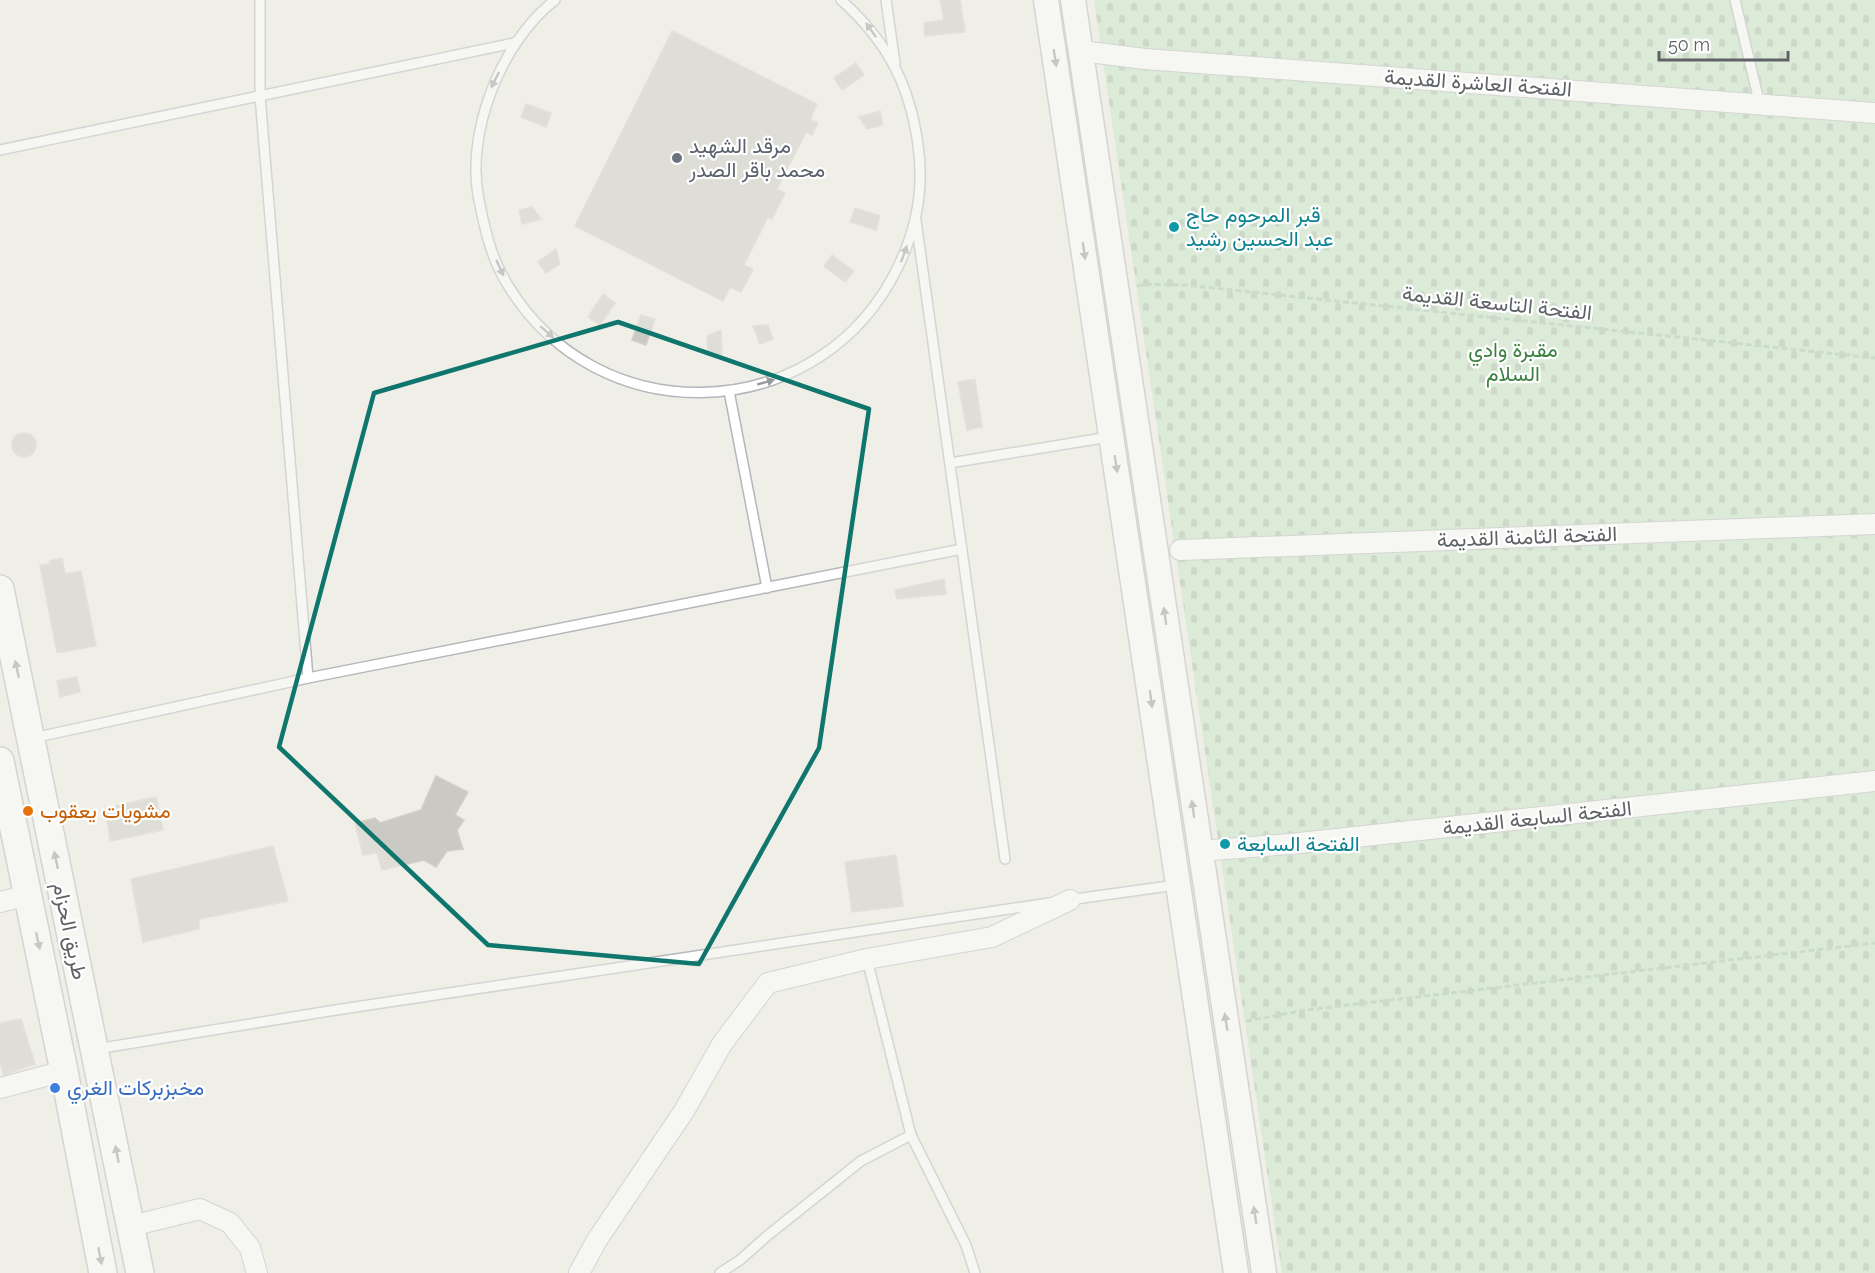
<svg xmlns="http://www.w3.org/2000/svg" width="1875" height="1273" font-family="Raleway,Vazirmatn,sans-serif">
  <defs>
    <pattern id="cemetery-stones" width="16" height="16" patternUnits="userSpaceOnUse" patternTransform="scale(1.5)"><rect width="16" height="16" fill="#c6e5c6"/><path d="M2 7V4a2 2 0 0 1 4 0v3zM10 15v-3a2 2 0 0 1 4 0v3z" fill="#a4bda5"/></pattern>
  </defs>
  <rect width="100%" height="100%" fill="#efeee7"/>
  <!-- cemetery -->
  <polygon fill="url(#cemetery-stones)" points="1094,0 1875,0 1875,1273 1282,1273"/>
  <!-- building -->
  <g fill="#cbc9c4" stroke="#d4cfc6" stroke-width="1.5">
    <polygon points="940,0 960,0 965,32 925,36 924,23 944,20"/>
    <polygon points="672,31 817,104 810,119 818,123 812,135 806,132 777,189 785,193 772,219 768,217 744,265 753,269 741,292 730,287 723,301 575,226"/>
    <polygon points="856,63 864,75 842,90 834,78"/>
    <polygon points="526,104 551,113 546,127 521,117"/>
    <polygon points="880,111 883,125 867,129 859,117"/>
    <polygon points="532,207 541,219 522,224 519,210"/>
    <polygon points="855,208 880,216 876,230 850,222"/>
    <polygon points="556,249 560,264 546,273 538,262"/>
    <polygon points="832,255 854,271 845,282 824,266"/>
    <polygon points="603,294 615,303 600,325 588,317"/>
    <polygon points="641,315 655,319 646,345 632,340"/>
    <polygon points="768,325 773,339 760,344 753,326"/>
    <polygon points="721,330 722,354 708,355 707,336"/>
    <polygon points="975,379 982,427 967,430 958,382"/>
    <circle cx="24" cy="445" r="12"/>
    <polygon points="62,558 65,574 81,571 96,646 57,653 40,565 50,564 50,561"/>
    <polygon points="944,579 946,594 897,599 895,590"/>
    <polygon points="77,677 80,692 60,697 57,681"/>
    <polygon points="436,776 468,792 455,815 464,820 457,830 463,849 447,851 436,867 424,860 382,870 377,853 363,855 355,823 375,818 380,823 421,810"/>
    <polygon points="156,797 163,830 110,841 106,808"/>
    <polygon points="273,846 288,901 199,919 199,929 143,942 131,879"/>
    <polygon points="896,855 903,906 852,912 845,862"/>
    <polygon points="21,1019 35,1064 3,1075 0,1060 0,1023"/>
  </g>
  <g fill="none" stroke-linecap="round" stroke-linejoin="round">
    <defs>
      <g id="service">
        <polyline points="260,0 260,96 308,678"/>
        <path d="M 555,0 C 501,42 465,133 479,200 C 485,231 492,261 509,287 C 597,430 807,427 890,282 C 914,240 925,193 918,145 C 910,85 887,41 841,0"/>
        <polyline points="886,0 895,63"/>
        <polyline points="1735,0 1760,105"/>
        <polyline points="0,150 514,43"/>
        <polyline points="916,221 1005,859"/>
        <polyline points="729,391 767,588"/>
        <polyline points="950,463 1109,437"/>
        <polyline points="33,738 308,678 962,549"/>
        <polyline points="1068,900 1176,885"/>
        <polyline points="867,959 911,1135 966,1245 975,1273"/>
        <polyline points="96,1049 342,1009 1049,903"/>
        <polyline points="720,1273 740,1260 767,1236 861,1161 911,1135"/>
      </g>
      <g id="minor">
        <polyline points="1081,51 1145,59 1875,113"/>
        <polyline points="1180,550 1875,524"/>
        <polyline points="1199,851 1290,844 1875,781"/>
        <polyline points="0,902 28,895"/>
        <polyline points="0,1088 64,1071"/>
        <polyline points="131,1226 200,1209 230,1223 250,1248 257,1273"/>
        <polyline points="579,1273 597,1240 684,1111 722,1044 768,983 867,959 992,937 1070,900"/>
      </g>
      <g id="tertiary">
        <polyline points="1046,0 1236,1273"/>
        <polyline points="1073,0 1264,1273"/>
      </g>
      <g id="secondary">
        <polyline points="0,589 140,1273"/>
        <polyline points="0,761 64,1071 103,1273"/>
      </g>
    </defs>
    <!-- service casing -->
    <use href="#service" stroke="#b4b7bb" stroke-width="12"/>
    <!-- minor casing -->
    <use href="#minor" stroke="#b4b7bb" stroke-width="22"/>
    <!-- tertiary casing -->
    <use href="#tertiary" stroke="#b4b7bb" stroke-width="27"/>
    <!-- secondary casing -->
    <use href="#secondary" stroke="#b3b6ba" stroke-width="30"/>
    <!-- path -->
    <g stroke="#a0c5ab" stroke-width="3" stroke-dasharray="6 3" stroke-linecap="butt">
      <polyline points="1137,286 1146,284 1185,285 1875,358"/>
      <polyline points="1246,1021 1306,1010 1875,943"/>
    </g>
    <!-- service -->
    <use href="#service" stroke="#fff" stroke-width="9"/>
    <!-- minor -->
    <use href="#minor" stroke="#fff" stroke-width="20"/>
    <!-- tertiary -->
    <use href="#tertiary" stroke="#fff" stroke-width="24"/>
    <!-- secondary -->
    <use href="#secondary" stroke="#fff" stroke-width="27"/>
  </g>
  <!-- one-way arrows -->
  <defs><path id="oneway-solid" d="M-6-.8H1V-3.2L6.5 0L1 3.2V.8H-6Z" transform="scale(1.5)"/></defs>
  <g fill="#97999c">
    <use href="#oneway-solid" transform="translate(871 30) rotate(-125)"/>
    <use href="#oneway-solid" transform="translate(1055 58) rotate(81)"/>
    <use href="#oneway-solid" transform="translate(495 80) rotate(117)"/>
    <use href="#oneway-solid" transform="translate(1084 251) rotate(82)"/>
    <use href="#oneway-solid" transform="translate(904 254) rotate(-70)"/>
    <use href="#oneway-solid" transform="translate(500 268) rotate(65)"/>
    <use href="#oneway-solid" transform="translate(547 332) rotate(41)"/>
    <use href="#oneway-solid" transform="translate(766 382) rotate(-16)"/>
    <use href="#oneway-solid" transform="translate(1116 464) rotate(81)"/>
    <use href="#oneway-solid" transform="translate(1165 616) rotate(-98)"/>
    <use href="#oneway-solid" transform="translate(17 669) rotate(-102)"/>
    <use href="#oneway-solid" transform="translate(1151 699) rotate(82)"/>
    <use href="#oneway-solid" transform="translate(1193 809) rotate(-98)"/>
    <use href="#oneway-solid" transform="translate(56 860) rotate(-102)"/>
    <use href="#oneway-solid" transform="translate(38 941) rotate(78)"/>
    <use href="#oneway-solid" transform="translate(1226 1022) rotate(-99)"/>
    <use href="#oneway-solid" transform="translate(117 1154) rotate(-101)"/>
    <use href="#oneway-solid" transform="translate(1255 1215) rotate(-99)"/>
    <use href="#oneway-solid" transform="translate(100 1256) rotate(79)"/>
  </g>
  <!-- marked area -->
  <path d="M0 0H1875V1273H0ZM 618,322 L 869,409 L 819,748 L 699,964 L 488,945 L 279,747 L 374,393 Z" fill="#efeee7" fill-opacity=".55" fill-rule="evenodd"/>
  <path fill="none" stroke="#0f766e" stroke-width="4.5" stroke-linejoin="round" d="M 618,322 L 869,409 L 819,748 L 699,964 L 488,945 L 279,747 L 374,393 Z"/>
  <!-- markers -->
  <circle fill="#6b7280" stroke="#fff" stroke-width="2" cx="677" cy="158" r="6"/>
  <g fill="#0f9aa8" stroke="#fff" stroke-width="2">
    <circle cx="1174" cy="227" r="6"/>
    <circle cx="1225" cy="844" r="6"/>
  </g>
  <circle fill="#e8710a" stroke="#fff" stroke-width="2" cx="28" cy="811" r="6"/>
  <circle fill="#3f7fe0" stroke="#fff" stroke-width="2" cx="55" cy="1088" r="6"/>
  <g text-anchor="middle" stroke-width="4.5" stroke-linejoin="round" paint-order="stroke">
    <!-- street labels -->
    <g font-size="21" fill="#5f6266" stroke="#fff">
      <text transform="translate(1478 83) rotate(4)" y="7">الفتحة العاشرة القديمة</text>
      <text transform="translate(1497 303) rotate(6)" y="7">الفتحة التاسعة القديمة</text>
      <text transform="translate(1527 537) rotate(-2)" y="7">الفتحة الثامنة القديمة</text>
      <text transform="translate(1537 818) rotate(-6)" y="7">الفتحة السابعة القديمة</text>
      <text transform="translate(70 931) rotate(78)" y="7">طريق الحزام</text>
    </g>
    <!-- worship labels -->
    <g font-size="21" fill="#5b616d" stroke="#fff" text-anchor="start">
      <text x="689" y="153">مرقد الشهيد<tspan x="689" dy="24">محمد باقر الصدر</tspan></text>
    </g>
    <!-- culture labels -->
    <g font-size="21" fill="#0d838f" stroke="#fff" text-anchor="start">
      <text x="1186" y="222">قبر المرحوم حاج<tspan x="1186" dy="24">عبد الحسين رشيد</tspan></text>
      <text x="1237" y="851">الفتحة السابعة</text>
    </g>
    <!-- park labels -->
    <g font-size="21" fill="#3c803f" stroke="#fff">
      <text x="1513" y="357">مقبرة وادي<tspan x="1513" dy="24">السلام</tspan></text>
    </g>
    <!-- food labels -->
    <g font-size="21" fill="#c56008" stroke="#fff" text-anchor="start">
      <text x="40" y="818">مشويات يعقوب</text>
    </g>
    <!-- shop labels -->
    <g font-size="21" fill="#366cbe" stroke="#fff" text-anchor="start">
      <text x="67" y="1095">مخبزبركات الغري</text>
    </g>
  </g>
  <!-- scale -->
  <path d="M1659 51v9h129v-9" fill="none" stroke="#5f6266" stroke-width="3"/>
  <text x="1668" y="51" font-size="18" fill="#5f6266" stroke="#ffffff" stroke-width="4.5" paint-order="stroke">50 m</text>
</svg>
